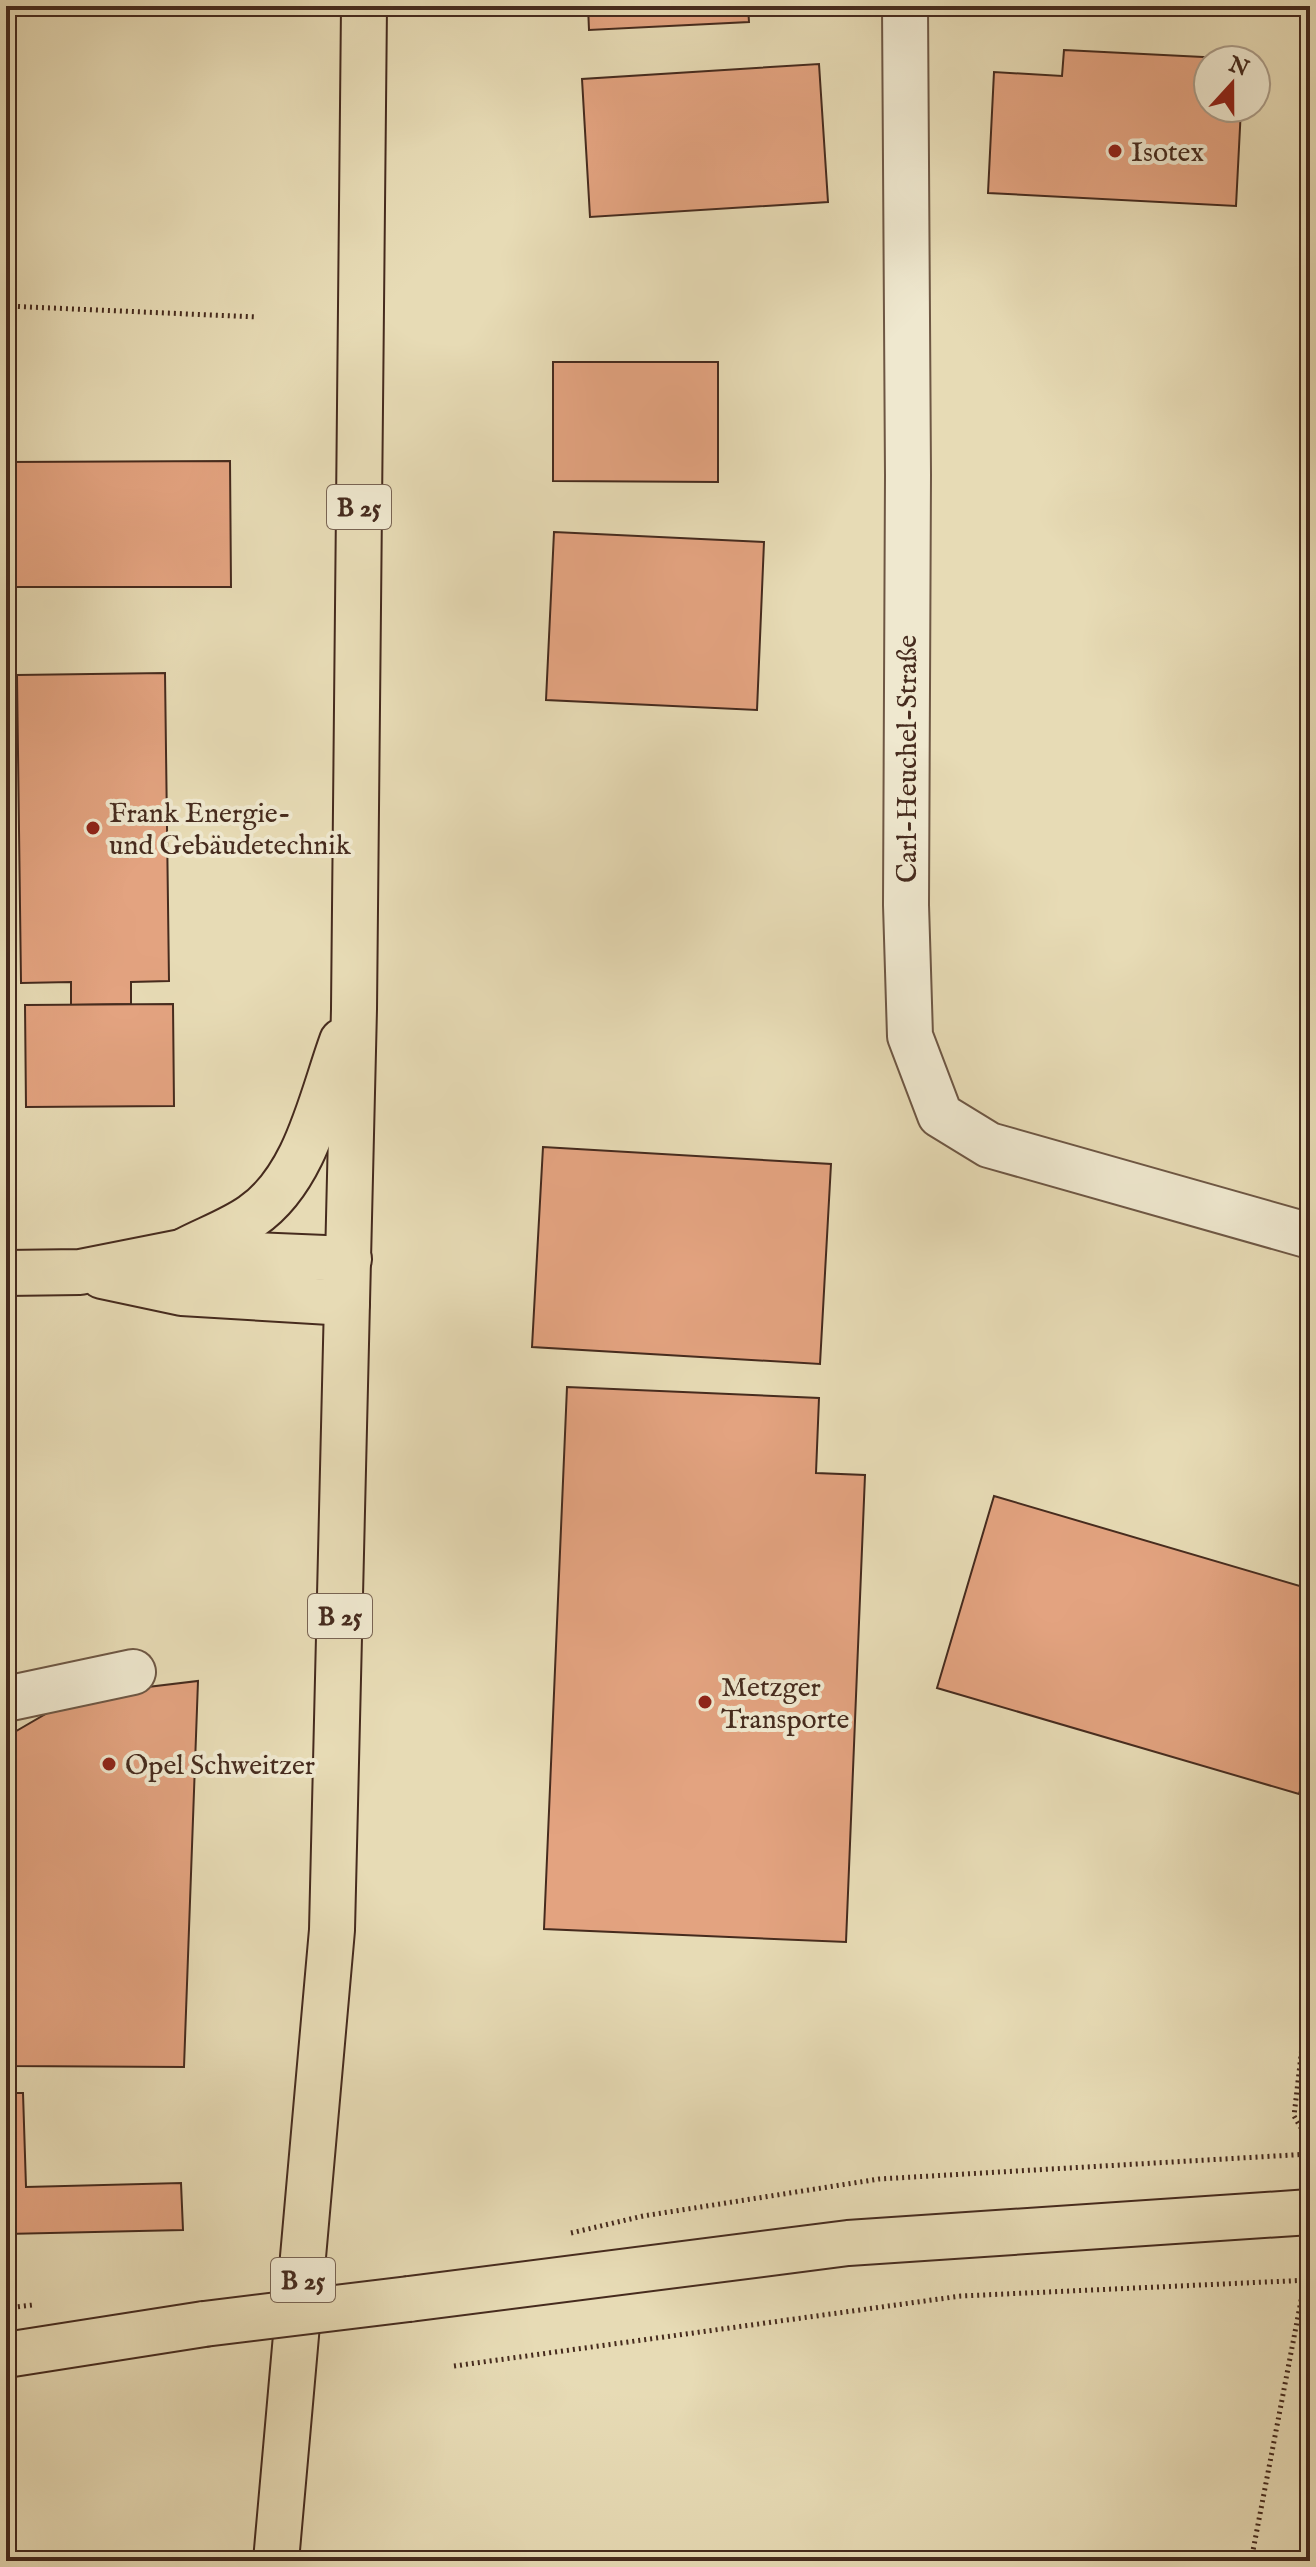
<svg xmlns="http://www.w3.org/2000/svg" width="1316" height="2567" font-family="'IM FELL English',serif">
  <rect width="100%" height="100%" fill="#e7dbb5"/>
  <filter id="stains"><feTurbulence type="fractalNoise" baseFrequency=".0025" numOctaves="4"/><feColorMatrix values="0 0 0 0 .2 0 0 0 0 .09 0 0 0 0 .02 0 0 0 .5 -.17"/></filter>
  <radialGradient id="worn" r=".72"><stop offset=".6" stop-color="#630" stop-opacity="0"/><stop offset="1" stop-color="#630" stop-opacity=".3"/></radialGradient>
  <!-- building -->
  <g fill="#e3a380" stroke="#462b1e" stroke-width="2">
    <polygon points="588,6 748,6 749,22 589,30"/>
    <polygon points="1064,50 1243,59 1208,60 1208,108 1241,108 1236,206 988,193 994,72 1062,76"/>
    <polygon points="819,64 828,202 590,217 582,79"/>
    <polygon points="553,362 718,362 718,482 553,481"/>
    <polygon points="230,461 231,587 6,587 6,462"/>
    <polygon points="554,532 764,542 757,710 546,700"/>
    <polygon points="165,673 169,981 131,982 131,1004 71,1005 71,982 21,983 17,675"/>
    <polygon points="173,1004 174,1106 26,1107 25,1005"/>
    <polygon points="543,1147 831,1164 820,1364 532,1347"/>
    <polygon points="567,1387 819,1398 816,1473 865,1475 846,1942 544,1929"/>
    <polygon points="994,1496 1310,1589 1310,1756 1299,1794 937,1688"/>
    <polygon points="198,1681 184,2067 6,2066 6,1737 56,1708 106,1692"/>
    <polygon points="6,2093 23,2093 26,2187 181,2183 183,2230 6,2234"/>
  </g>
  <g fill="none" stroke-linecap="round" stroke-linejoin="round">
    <defs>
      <g id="minor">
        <polyline points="905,6 908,475 906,905 910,1036 940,1115 989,1145 1310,1236"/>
        <polyline points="6,1699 133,1672"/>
      </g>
      <g id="major">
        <path d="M 186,1250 C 207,1239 232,1230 252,1216 C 306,1179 321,1099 342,1041"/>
        <polyline points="6,1273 80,1272 181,1252 349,1259"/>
        <polyline points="102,1276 182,1293 347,1303"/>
        <polyline points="409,2299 848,2243 1310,2212"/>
        <polyline points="6,2355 204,2324"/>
        <polyline points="276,2561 332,1930 354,1009 364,6"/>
      </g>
    </defs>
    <!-- minor casing -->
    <use href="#minor" stroke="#6e5744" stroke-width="48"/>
    <!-- major casing -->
    <use href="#major" stroke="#462b1e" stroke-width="48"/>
    <!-- path -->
    <g stroke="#462b1e" stroke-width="5" stroke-dasharray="2 4" stroke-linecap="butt">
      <polyline points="6,306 257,317"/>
      <polyline points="1310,2045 1302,2047 1294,2116 1310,2143"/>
      <polyline points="571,2233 643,2216 879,2179 1310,2154"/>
      <polyline points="6,2308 33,2305"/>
      <polyline points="454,2366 961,2296 1310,2280"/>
      <polyline points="1251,2561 1305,2280 1304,2251"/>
    </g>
    <!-- minor -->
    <use href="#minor" stroke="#efe8cf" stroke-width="44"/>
    <!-- major -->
    <use href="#major" stroke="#e7dbb5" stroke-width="44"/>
    <defs>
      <polyline id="major-bridge" points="204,2324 409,2299"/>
    </defs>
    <!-- major-bridge casing -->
    <use href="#major-bridge" stroke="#462b1e" stroke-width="48" stroke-linecap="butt"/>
    <!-- major-bridge -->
    <use href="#major-bridge" stroke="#e7dbb5" stroke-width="44"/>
  </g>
  <!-- markers -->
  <g fill="#8f2418" stroke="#efe8cf" stroke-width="3">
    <circle cx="1115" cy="151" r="8"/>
    <circle cx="93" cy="828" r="8"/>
    <circle cx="705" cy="1702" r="8"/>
    <circle cx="109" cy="1764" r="8"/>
  </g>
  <g text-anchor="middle" stroke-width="8" stroke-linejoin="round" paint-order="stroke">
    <!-- shield labels -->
    <g fill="#efe8cf" stroke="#796453" stroke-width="2">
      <rect x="327" y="485" width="64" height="44" rx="6"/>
      <rect x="308" y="1594" width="64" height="44" rx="6"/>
      <rect x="271" y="2258" width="64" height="44" rx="6"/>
    </g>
    <g font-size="26" font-weight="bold" fill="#462b1e">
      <text x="359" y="516">B 25</text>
      <text x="340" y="1625">B 25</text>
      <text x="303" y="2289">B 25</text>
    </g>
    <!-- poi labels -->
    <g font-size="28" fill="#462b1e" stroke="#efe8cf" text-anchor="start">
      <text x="1131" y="161">Isotex</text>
      <text x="109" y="822">Frank Energie-<tspan x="109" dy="32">und Gebäudetechnik</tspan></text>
      <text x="721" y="1696">Metzger<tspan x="721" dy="32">Transporte</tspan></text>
      <text x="125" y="1774">Opel Schweitzer</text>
    </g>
    <!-- street labels -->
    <g font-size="28" fill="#462b1e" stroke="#efe8cf">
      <text transform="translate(906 759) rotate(-90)" y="10">Carl-Heuchel-Straße</text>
    </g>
  </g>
  <!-- margin -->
  <rect width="1316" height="2567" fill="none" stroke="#e7dbb5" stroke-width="32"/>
  <rect x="8" y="8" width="1300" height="2551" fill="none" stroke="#462b1e" stroke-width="4"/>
  <rect x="16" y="16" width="1284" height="2535" fill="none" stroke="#462b1e" stroke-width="2"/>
  <!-- north arrow -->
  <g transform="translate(1232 84) rotate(21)"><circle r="38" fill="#efe8cf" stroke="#ab9c88" stroke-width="2"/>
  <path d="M0-6L14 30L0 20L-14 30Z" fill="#8f2418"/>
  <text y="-12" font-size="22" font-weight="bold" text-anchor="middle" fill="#462b1e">N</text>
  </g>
  <rect width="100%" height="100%" filter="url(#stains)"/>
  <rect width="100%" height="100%" fill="url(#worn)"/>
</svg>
